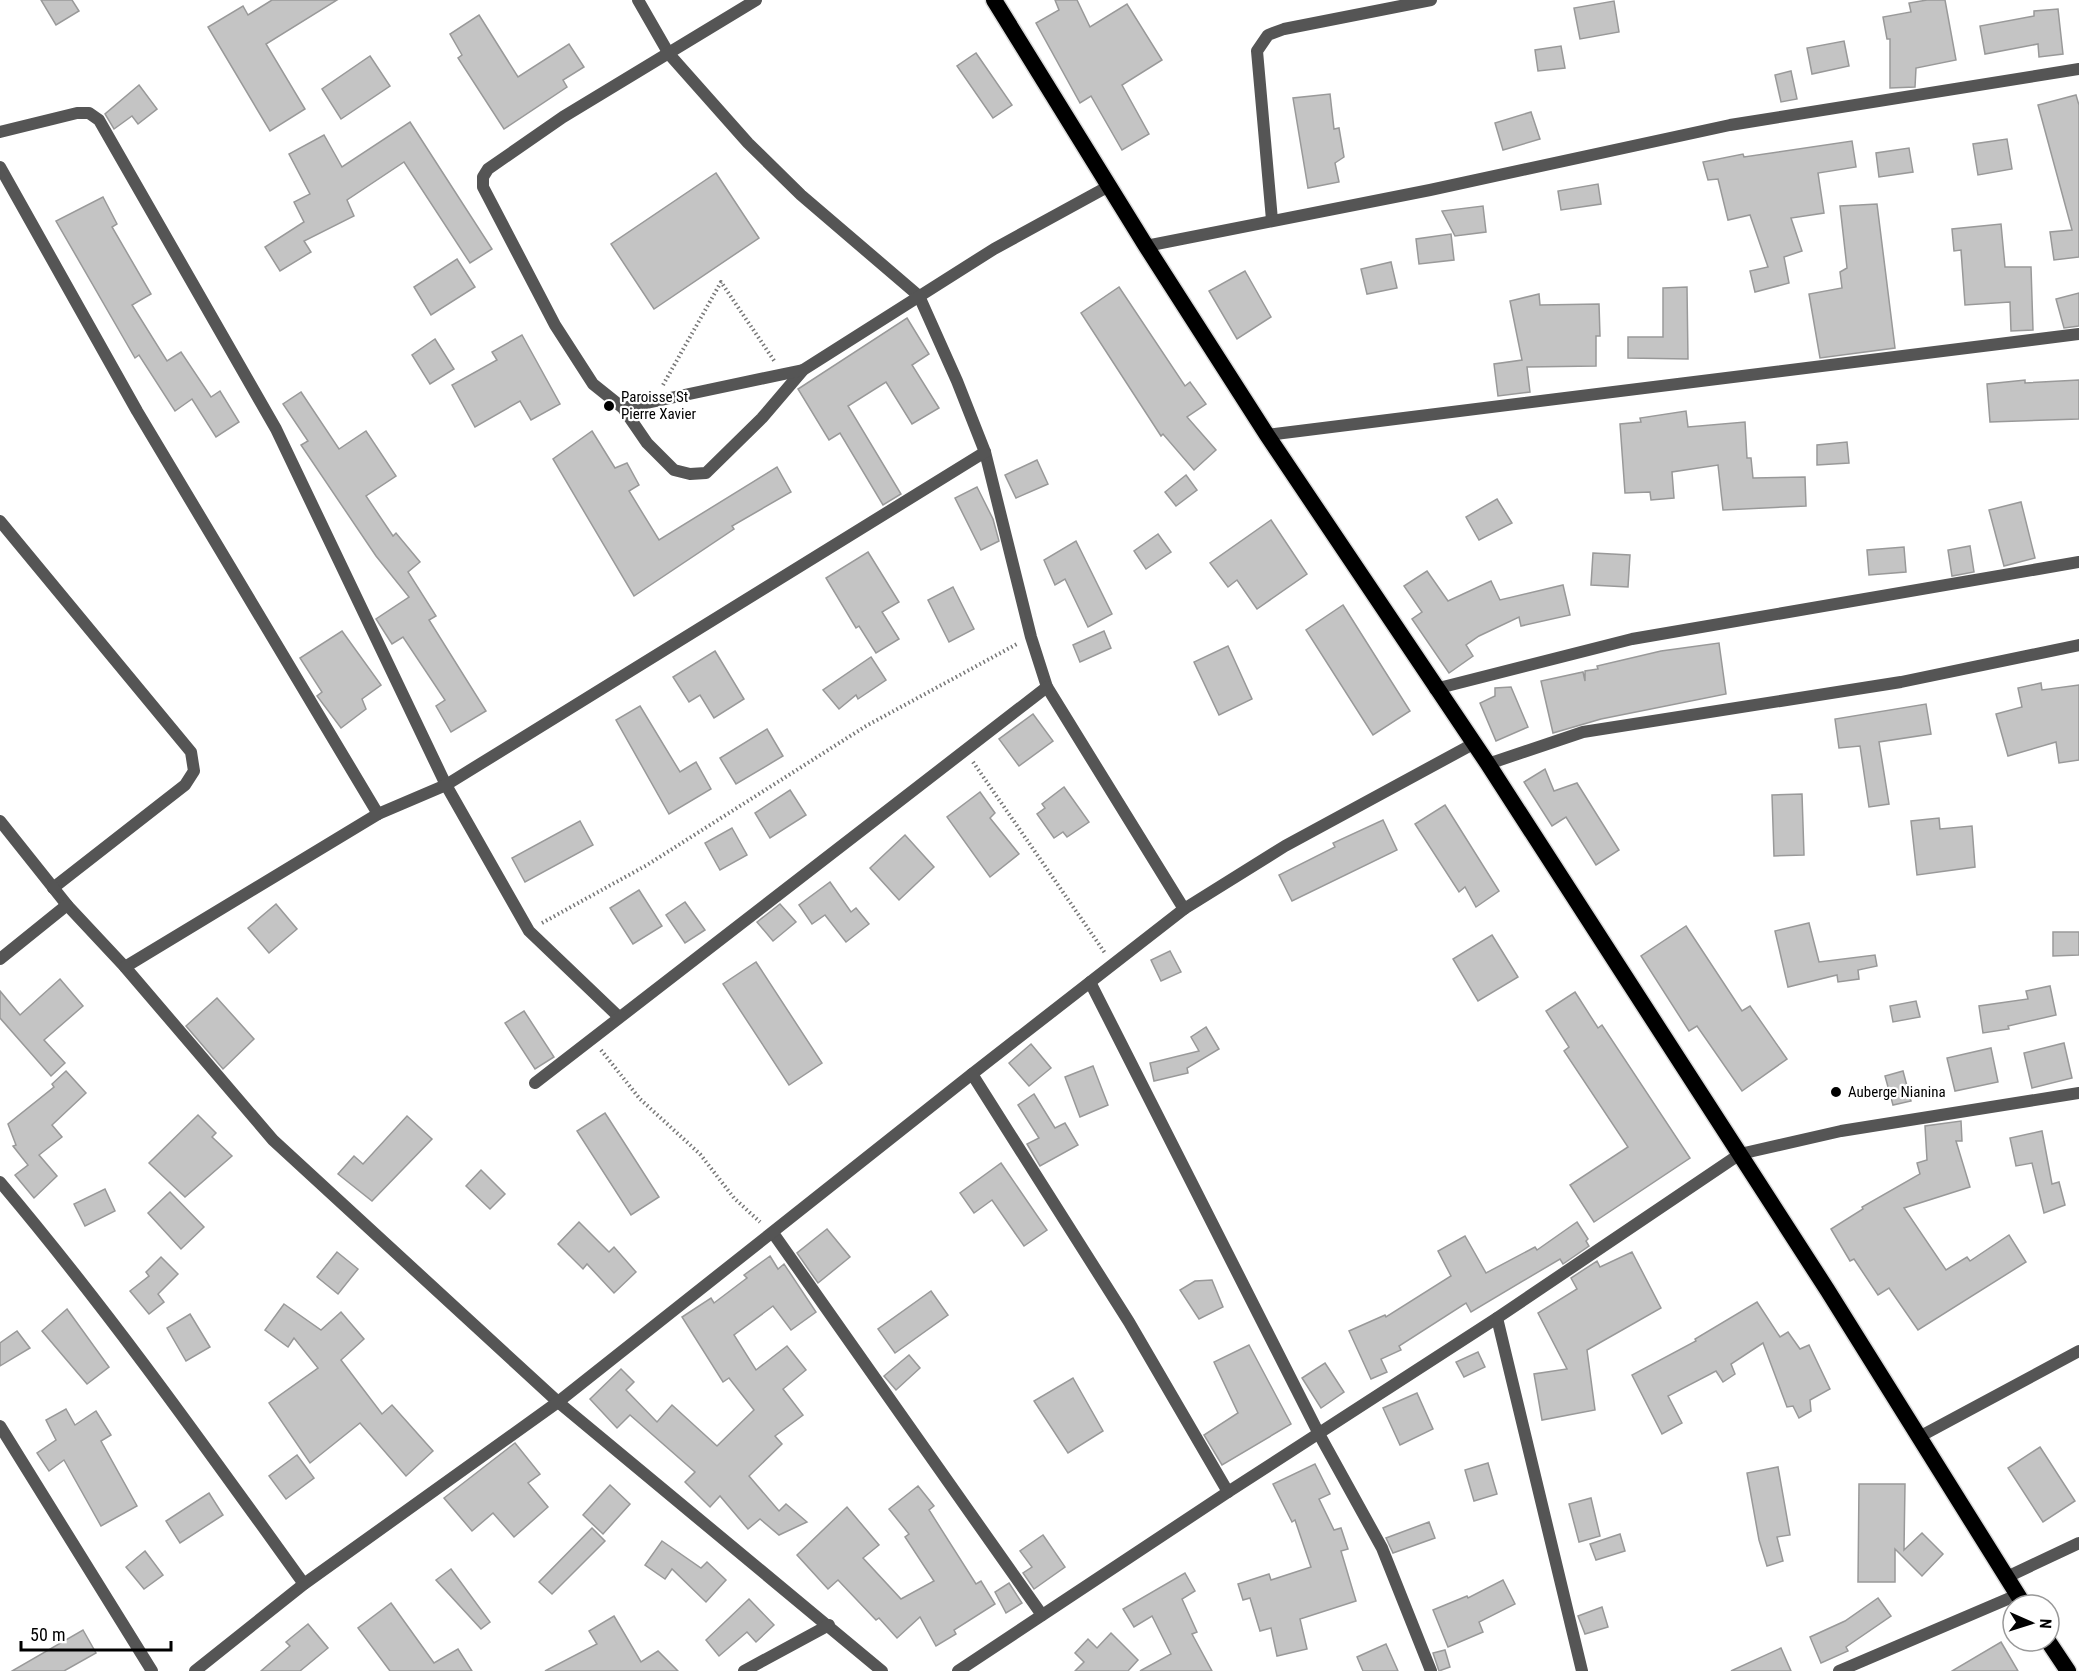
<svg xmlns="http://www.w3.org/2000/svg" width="2079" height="1671" font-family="'Roboto Condensed',sans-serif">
  <rect width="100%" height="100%" fill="#fff"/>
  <!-- building -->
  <g fill="#c4c4c4" stroke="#999" stroke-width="1.5">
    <polygon points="41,0 72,0 79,11 56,25"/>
    <polygon points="272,0 337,0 266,44 305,109 270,131 208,27 243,6 248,15"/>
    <polygon points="1055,0 1077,0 1090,27 1127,4 1162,60 1122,85 1149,134 1122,150 1091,96 1080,103 1036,23 1059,10"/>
    <polygon points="1927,0 1945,0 1956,60 1916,68 1915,87 1890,88 1890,39 1887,39 1883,17 1911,12 1909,3"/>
    <polygon points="1614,1 1619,32 1580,39 1574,8"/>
    <polygon points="2058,9 2063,54 2039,57 2038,44 1985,54 1980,26 2034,16 2034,11"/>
    <polygon points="479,15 518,77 569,44 584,67 563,80 567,87 504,129 458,58 462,55 450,34"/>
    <polygon points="1844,41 1849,66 1812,74 1807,48"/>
    <polygon points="1561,46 1565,68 1538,71 1535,50"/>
    <polygon points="976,53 1012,105 993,118 957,66"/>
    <polygon points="370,56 390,86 341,119 322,89"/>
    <polygon points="1791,71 1797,99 1781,102 1775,75"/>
    <polygon points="139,85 157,109 138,124 132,116 114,129 105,114"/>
    <polygon points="1330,94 1334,129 1339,128 1344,157 1335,163 1339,182 1308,188 1293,98"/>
    <polygon points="2076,95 2079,105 2079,257 2054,260 2050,232 2072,230 2038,105"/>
    <polygon points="1531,112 1540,139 1503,150 1495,123"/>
    <polygon points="410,122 492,249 470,263 404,162 347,200 354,216 304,241 311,252 280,271 265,247 304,222 294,202 310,194 289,154 324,135 342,167"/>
    <polygon points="2007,139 2012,169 1978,175 1973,144"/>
    <polygon points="1852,141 1856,167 1818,173 1824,213 1791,218 1802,251 1784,257 1789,283 1755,292 1750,271 1768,267 1750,215 1728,220 1718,179 1708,180 1703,162 1743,154 1744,157"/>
    <polygon points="1909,148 1913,172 1879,177 1876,153"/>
    <polygon points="716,173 759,238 654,309 611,244"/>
    <polygon points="1598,184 1601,204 1561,210 1558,191"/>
    <polygon points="103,197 117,224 112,227 151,294 132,305 167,361 181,352 211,397 220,391 239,422 216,437 192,399 175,411 139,355 135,358 56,221"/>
    <polygon points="1877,204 1895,348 1820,358 1809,294 1842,288 1840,272 1847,268 1840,206"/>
    <polygon points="1483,206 1486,232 1455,236 1442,211"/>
    <polygon points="2001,224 2005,267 2031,267 2033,330 2011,331 2010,302 1965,305 1961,250 1954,251 1952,229"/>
    <polygon points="1451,234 1454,260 1419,264 1416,239"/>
    <polygon points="457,259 475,287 431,315 414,287"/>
    <polygon points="1391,262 1397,288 1367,294 1361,269"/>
    <polygon points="1245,271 1271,317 1237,339 1209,291"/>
    <polygon points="1119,287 1185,386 1190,382 1206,404 1187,417 1216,450 1194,470 1163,434 1161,436 1081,313"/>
    <polygon points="1687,287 1688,359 1628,358 1628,337 1663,337 1663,288"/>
    <polygon points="2079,293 2079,326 2064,328 2056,299"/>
    <polygon points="1539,294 1540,305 1599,304 1600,336 1596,336 1596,366 1527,367 1530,392 1498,396 1494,364 1522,360 1510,301"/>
    <polygon points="907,318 929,354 912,365 939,408 912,424 886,382 848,406 901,494 883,505 840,433 829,440 798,389"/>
    <polygon points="522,335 560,404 531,420 520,401 475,427 452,385 497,360 492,352"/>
    <polygon points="435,339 454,369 430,384 412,355"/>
    <polygon points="2025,380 2025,383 2079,380 2079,419 1990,422 1987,384"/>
    <polygon points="301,392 339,449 366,431 396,476 366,496 393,536 396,533 420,562 408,572 436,616 429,620 486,711 451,732 436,706 445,700 403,637 392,644 376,619 409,597 376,556 301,445 308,441 283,404"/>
    <polygon points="1686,411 1688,427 1745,422 1747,458 1751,458 1753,478 1805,477 1806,506 1723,510 1718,465 1672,472 1674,498 1651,500 1650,492 1625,493 1620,424 1641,422 1640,418"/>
    <polygon points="592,431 615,468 627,463 639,485 629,491 659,540 777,467 791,492 732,526 734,529 634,596 553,459"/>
    <polygon points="1847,442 1849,463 1817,465 1817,445"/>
    <polygon points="1037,460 1048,484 1016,498 1005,475"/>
    <polygon points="1186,475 1197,490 1176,506 1165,492"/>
    <polygon points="977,487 993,519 999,541 981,550 955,498"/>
    <polygon points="1497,499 1512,523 1479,540 1466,517"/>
    <polygon points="2021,502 2035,558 2004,566 1989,510"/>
    <polygon points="1271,520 1307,574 1257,609 1237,580 1228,587 1210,563"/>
    <polygon points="1158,534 1171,552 1146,569 1134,551"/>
    <polygon points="1076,541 1112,614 1088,627 1065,579 1055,585 1044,560"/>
    <polygon points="1970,546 1974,572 1952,576 1948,550"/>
    <polygon points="1904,547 1906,572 1869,575 1867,550"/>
    <polygon points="868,552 899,602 882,612 899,639 876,653 859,626 856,628 826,578"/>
    <polygon points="1593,553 1630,555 1628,587 1591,585"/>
    <polygon points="1427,571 1448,601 1491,581 1500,600 1563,585 1570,615 1521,626 1519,617 1479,636 1466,645 1473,656 1449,673 1412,619 1422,612 1404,586"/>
    <polygon points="953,587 974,629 949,642 928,600"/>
    <polygon points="1343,605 1410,711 1373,735 1306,630"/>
    <polygon points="342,631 381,685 362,699 366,709 341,728 317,696 322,692 300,658"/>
    <polygon points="1104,631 1111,648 1080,662 1073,645"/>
    <polygon points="1719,643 1726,694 1601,719 1553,733 1541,681 1583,672 1585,681 1585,671 1598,669 1597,666 1661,651"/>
    <polygon points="1228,646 1252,699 1219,715 1194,662"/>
    <polygon points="715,651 744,699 714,718 700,695 689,702 673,677"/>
    <polygon points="871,657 886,680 858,699 856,695 839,709 823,690"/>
    <polygon points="2041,683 2042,690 2079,685 2079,760 2059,763 2056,742 2008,756 1996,714 2022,707 2018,688"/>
    <polygon points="1511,687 1528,727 1496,741 1480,703 1495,696 1495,688"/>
    <polygon points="1926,704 1931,734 1879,742 1889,804 1869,807 1860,746 1839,748 1835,719"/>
    <polygon points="640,706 680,772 696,762 711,789 669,814 616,720"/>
    <polygon points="1033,714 1053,741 1019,766 999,739"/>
    <polygon points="767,729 783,756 736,784 720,758"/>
    <polygon points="1545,769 1554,791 1577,783 1619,850 1596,865 1566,817 1552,826 1524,782"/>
    <polygon points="1064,787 1089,822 1067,837 1063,832 1054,838 1037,814 1045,808 1042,804"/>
    <polygon points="790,790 806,815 770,838 755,813"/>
    <polygon points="980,792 995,813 990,818 1019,854 990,877 947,817"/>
    <polygon points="1802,794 1804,855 1774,856 1772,795"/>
    <polygon points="1445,805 1499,891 1476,907 1465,887 1459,892 1415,824"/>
    <polygon points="1939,818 1940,829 1972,826 1975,867 1917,875 1911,821"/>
    <polygon points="1383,820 1397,850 1292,901 1279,875 1335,847 1333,843"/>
    <polygon points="580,821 593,845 525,882 512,858"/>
    <polygon points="732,828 747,855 720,870 705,843"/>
    <polygon points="905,835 934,867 899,900 870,868"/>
    <polygon points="830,882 851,912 856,908 869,924 846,942 825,915 812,924 799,905"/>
    <polygon points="639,890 662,926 633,944 610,908"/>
    <polygon points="685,902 705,930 685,943 666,915"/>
    <polygon points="276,904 297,929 269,953 248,928"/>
    <polygon points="780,904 796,922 773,941 757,922"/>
    <polygon points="1809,923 1819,962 1875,955 1877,966 1858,970 1859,979 1838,982 1837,975 1788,987 1775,931"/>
    <polygon points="1686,926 1742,1011 1750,1006 1787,1059 1742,1091 1697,1026 1689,1031 1641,956"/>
    <polygon points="2053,932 2079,932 2079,955 2053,956"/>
    <polygon points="1492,935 1518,977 1478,1001 1453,959"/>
    <polygon points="1170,951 1181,972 1161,981 1151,960"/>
    <polygon points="756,962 822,1063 789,1085 723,984"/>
    <polygon points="60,979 83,1006 44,1040 65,1063 51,1076 0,1018 0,991 20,1015"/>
    <polygon points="2050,986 2056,1015 2008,1026 2009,1029 1983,1033 1979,1006 2028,999 2026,991"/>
    <polygon points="1575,992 1598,1028 1602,1025 1690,1158 1594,1222 1570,1185 1628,1147 1564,1051 1569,1047 1546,1011"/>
    <polygon points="217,998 254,1039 223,1069 186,1026"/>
    <polygon points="1916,1001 1920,1017 1893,1022 1890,1006"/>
    <polygon points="524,1011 554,1057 535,1069 505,1023"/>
    <polygon points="1206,1027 1219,1049 1187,1068 1188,1073 1154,1081 1150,1063 1199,1051 1191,1037"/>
    <polygon points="2064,1043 2072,1078 2032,1088 2024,1053"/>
    <polygon points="1031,1044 1051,1068 1029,1086 1009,1063"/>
    <polygon points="1991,1048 1998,1082 1955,1091 1947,1058"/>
    <polygon points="1093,1066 1108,1105 1080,1117 1065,1077"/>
    <polygon points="66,1071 86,1093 52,1125 62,1137 39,1155 57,1176 34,1198 15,1175 28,1165 13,1146 16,1145 8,1124 54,1087 52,1084"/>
    <polygon points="1903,1071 1911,1101 1893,1105 1885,1076"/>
    <polygon points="1034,1094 1055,1128 1065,1123 1078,1145 1040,1166 1027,1144 1039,1138 1018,1105"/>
    <polygon points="605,1113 659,1197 631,1215 577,1131"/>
    <polygon points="198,1115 216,1133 212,1137 232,1156 185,1197 149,1163"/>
    <polygon points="407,1116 432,1139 372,1201 338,1174 354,1156 363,1164"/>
    <polygon points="1961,1121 1962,1141 1956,1141 1970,1187 1904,1208 1946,1270 1967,1257 1970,1261 2009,1235 2026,1262 1918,1330 1889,1288 1878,1295 1854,1259 1850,1261 1831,1229 1863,1209 1862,1207 1920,1174 1917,1163 1927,1160 1925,1126"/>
    <polygon points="2042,1131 2052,1184 2059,1182 2065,1205 2044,1213 2032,1163 2016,1166 2010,1138"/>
    <polygon points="1001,1163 1047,1230 1024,1246 992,1200 974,1213 960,1193"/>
    <polygon points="481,1170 505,1194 490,1209 466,1186"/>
    <polygon points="105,1189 115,1211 85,1226 74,1204"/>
    <polygon points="170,1192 204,1227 181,1249 148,1213"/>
    <polygon points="579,1222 609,1252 614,1247 636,1272 614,1293 587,1264 583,1269 558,1244"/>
    <polygon points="1577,1222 1588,1239 1586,1241 1589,1246 1563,1264 1560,1259 1471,1312 1466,1303 1399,1346 1401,1350 1381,1359 1387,1372 1371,1379 1349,1331 1385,1315 1386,1317 1451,1276 1438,1251 1465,1236 1486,1273 1535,1247 1537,1250"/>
    <polygon points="827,1229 850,1257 818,1283 797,1253"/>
    <polygon points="337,1252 358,1269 338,1294 317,1277"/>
    <polygon points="1632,1252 1661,1308 1587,1350 1595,1410 1542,1420 1534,1374 1567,1369 1538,1313 1577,1289 1571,1278 1597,1261 1600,1267"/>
    <polygon points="770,1256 778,1269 784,1264 816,1312 791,1330 773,1306 734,1335 756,1370 787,1346 806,1370 783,1389 803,1415 775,1436 782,1444 749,1476 779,1511 786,1504 807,1522 779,1535 760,1519 748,1529 720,1496 710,1507 685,1482 695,1472 630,1415 617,1428 590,1399 621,1369 634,1382 626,1390 657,1422 672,1405 717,1446 754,1410 729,1378 723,1382 682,1317 711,1298 714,1303 747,1278 744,1275"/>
    <polygon points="161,1257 178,1274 158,1294 164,1302 149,1314 130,1291 149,1276 146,1272"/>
    <polygon points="1212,1280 1223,1307 1199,1319 1180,1290 1195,1281"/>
    <polygon points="931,1291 948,1315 895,1353 878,1329"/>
    <polygon points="1757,1302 1780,1337 1788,1332 1800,1349 1809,1345 1830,1389 1810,1400 1811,1411 1799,1418 1793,1406 1787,1407 1763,1343 1731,1364 1735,1374 1723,1382 1716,1371 1668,1396 1682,1423 1662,1434 1632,1375 1696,1341 1695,1339"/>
    <polygon points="284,1304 321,1330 341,1312 364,1339 341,1360 382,1414 392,1405 433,1451 406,1476 360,1423 310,1463 269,1403 318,1368 294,1338 288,1347 265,1330"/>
    <polygon points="67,1309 109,1367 87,1384 42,1331"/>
    <polygon points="190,1314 210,1347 186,1361 167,1328"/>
    <polygon points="17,1331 30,1348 0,1366 0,1343"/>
    <polygon points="1249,1345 1291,1424 1222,1465 1204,1435 1238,1413 1214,1362"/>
    <polygon points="1478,1352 1485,1367 1464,1377 1456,1362"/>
    <polygon points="909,1355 920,1368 896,1390 884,1376"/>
    <polygon points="1325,1363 1344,1392 1321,1408 1302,1378"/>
    <polygon points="1073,1378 1103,1431 1068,1453 1034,1401"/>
    <polygon points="1417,1393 1433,1429 1400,1445 1383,1408"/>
    <polygon points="66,1409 75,1425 96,1411 111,1435 101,1441 137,1506 101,1526 64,1460 49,1471 37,1453 56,1440 46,1420"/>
    <polygon points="515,1443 540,1474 528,1483 548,1507 514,1537 493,1513 472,1531 444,1498"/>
    <polygon points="2040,1447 2075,1501 2043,1522 2008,1468"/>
    <polygon points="297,1455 314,1478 286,1499 269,1476"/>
    <polygon points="1488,1463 1497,1494 1474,1501 1465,1470"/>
    <polygon points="1315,1464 1330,1494 1319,1499 1334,1530 1341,1528 1348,1549 1341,1551 1356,1601 1300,1619 1307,1649 1277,1656 1271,1628 1260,1631 1250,1598 1243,1600 1238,1584 1269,1574 1271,1580 1311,1567 1295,1520 1292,1522 1273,1484"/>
    <polygon points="1778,1467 1790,1535 1777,1537 1783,1561 1767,1566 1759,1540 1747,1473"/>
    <polygon points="1859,1484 1905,1484 1904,1550 1922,1533 1943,1554 1922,1576 1895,1549 1895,1582 1858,1582"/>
    <polygon points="610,1485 630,1504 603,1534 583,1515"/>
    <polygon points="918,1486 934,1506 929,1510 976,1584 981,1581 995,1604 954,1630 956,1634 936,1646 920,1617 897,1638 879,1618 876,1620 838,1580 828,1589 797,1555 847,1507 879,1545 863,1558 901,1599 934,1581 905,1537 909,1534 889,1509"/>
    <polygon points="209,1493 223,1515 180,1543 166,1521"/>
    <polygon points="1591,1498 1600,1536 1579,1542 1569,1504"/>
    <polygon points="1429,1522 1435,1538 1393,1553 1386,1538"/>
    <polygon points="592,1528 605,1541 552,1594 539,1582"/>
    <polygon points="1620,1534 1625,1551 1596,1560 1590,1544"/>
    <polygon points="1043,1535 1065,1567 1034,1589 1023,1573 1032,1567 1020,1551"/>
    <polygon points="662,1541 701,1568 707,1562 726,1580 706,1602 672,1569 665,1579 645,1565"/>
    <polygon points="145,1551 163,1575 144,1589 126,1567"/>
    <polygon points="451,1569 490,1622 481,1629 436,1580"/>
    <polygon points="1185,1573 1195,1591 1182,1599 1197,1632 1192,1634 1212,1671 1140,1671 1171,1654 1152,1616 1134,1627 1123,1609"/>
    <polygon points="1503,1580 1515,1604 1479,1622 1483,1632 1448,1647 1433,1610 1467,1596 1468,1598"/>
    <polygon points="1009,1583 1022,1603 1006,1613 995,1592"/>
    <polygon points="1878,1598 1891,1616 1846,1647 1848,1651 1821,1663 1810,1637 1845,1621"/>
    <polygon points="749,1599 774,1625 756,1642 747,1632 719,1656 706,1640"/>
    <polygon points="391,1603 434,1663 458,1649 472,1671 390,1671 358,1628"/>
    <polygon points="1602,1607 1608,1627 1585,1634 1578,1616"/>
    <polygon points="614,1616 641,1662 658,1651 678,1671 545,1671 597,1644 589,1631"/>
    <polygon points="308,1624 328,1648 300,1671 261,1671 290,1646 286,1642"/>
    <polygon points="83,1630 96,1653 64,1671 12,1671"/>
    <polygon points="1111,1633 1138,1660 1128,1671 1075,1671 1084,1662 1075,1653 1088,1639 1097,1648"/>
    <polygon points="2001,1642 2018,1671 1952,1671"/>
    <polygon points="1386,1644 1398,1671 1363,1671 1357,1657"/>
    <polygon points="1781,1648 1791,1671 1731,1671"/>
    <polygon points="1445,1650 1450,1667 1439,1671 1433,1653"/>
  </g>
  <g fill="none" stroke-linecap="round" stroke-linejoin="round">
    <defs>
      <g id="trunk">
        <polyline points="994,0 1146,246 1267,435 1488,764 1828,1291 2024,1605"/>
        <polyline points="2048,1641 2068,1671"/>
      </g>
    </defs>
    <!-- trunk casing -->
    <use href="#trunk" stroke="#dbdbdb" stroke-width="19"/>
    <!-- path -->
    <g stroke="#777" stroke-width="4" stroke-dasharray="1.5 3" stroke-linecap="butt">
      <polyline points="663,385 721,282 775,362"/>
      <polyline points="973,762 1105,953"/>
      <polyline points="542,923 647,865 866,726 1017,644"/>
      <polyline points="601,1050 640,1099 700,1154 734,1198 760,1222"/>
    </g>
    <!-- minor -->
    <g stroke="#555" stroke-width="12">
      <polyline points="638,0 669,54 748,143 801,195 919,296 957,381 985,452 1031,637 1047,687 1184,909"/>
      <polyline points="756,0 563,117 488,169 483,177 483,187 555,325 593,384 623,408 647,443 674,470 690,474 706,473 762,418 803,370 994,249 1109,186"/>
      <polyline points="0,132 77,113 89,113 99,120 276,429 446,785 529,931 618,1016"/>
      <polyline points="0,167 137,411 378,814"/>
      <polyline points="1272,220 1257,51 1268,35 1284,29 1431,0"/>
      <polyline points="1146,246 1430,190 1730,125 2079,69"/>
      <polyline points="623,408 803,370"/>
      <polyline points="1267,435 2079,334"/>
      <polyline points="0,521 191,752 194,771 185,785 53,888"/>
      <polyline points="1435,689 1632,639 2079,562"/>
      <polyline points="1488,764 1583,732 1901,682 2079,645"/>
      <polyline points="0,821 67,905 125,967 273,1140 558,1402 882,1671"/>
      <polyline points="0,959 67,905"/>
      <polyline points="125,967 378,814 446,785 985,452"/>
      <polyline points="1090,982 1319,1434 1382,1548 1431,1671"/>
      <polyline points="972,1074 1184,909 1285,846 1473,744"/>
      <polyline points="535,1083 1047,687"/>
      <path d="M 0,1182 C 109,1311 206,1448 304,1584"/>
      <polyline points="773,1233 1042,1615"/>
      <polyline points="1497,1318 1582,1671"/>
      <polyline points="0,1426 152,1671"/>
      <polyline points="1919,1437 2079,1351"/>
      <polyline points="2007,1577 2079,1543"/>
      <polyline points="195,1671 304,1584 558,1402 972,1074 1129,1322 1228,1492"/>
      <polyline points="744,1671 829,1625"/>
      <polyline points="958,1671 1228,1492 1497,1318 1740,1154 1841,1131 2079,1093"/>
      <polyline points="1839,1671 2017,1595"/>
    </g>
    <!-- trunk -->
    <use href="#trunk" stroke="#000" stroke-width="16"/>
  </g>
  <!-- markers -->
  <g fill="#000" stroke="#fff" stroke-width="2">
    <circle cx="609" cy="406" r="6"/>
    <circle cx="1836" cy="1092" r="6"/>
  </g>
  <g text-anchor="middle" stroke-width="4.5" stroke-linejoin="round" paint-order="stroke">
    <!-- poi labels -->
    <g font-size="15" fill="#000" stroke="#fff" text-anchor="start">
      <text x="621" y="402">Paroisse St<tspan x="621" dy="17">Pierre Xavier</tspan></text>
      <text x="1848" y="1097">Auberge Nianina</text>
    </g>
  </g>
  <!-- north arrow -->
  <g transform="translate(2031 1623) rotate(93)"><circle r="28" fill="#ffffff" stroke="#999999" stroke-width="1.5"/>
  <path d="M0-4.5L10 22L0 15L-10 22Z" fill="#000000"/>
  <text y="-9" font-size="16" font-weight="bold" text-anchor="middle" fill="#000000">N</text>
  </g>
  <!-- scale -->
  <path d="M21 1641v9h150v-9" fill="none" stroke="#000000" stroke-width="3"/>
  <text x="30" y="1641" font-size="18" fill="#000000" stroke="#ffffff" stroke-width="4.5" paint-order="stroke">50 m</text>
</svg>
